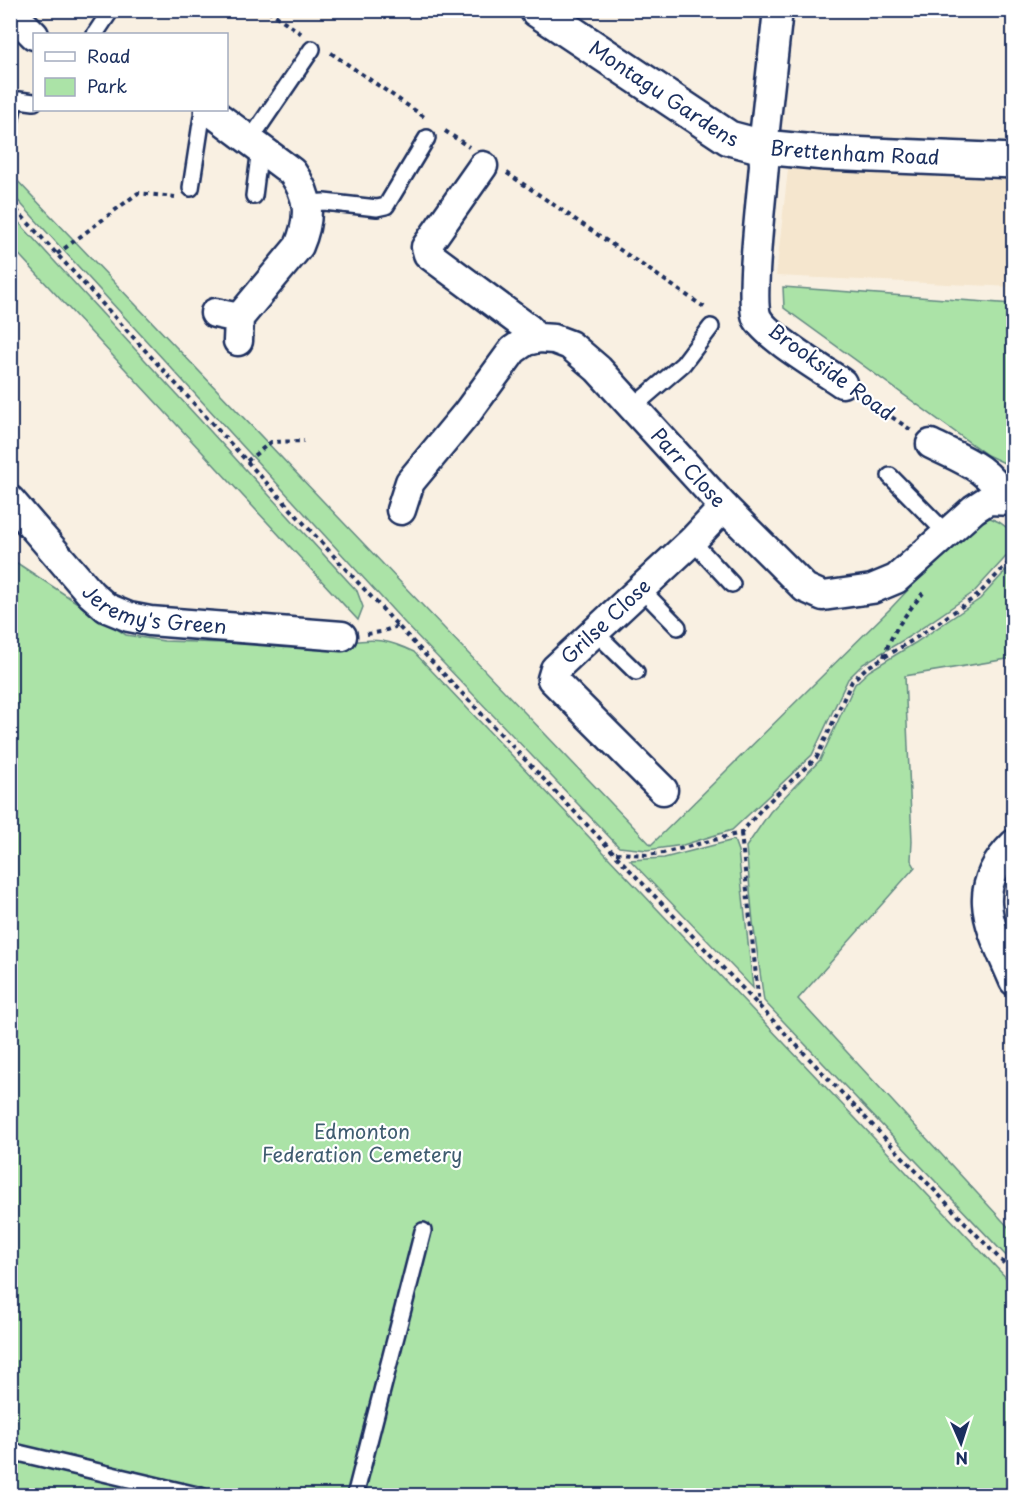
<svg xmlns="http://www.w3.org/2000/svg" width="1024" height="1506" font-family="'Playpen Sans',sans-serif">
  <rect width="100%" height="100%" fill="#f9f0e2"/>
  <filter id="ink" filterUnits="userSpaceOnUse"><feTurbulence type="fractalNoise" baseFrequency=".0167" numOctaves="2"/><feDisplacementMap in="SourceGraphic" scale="12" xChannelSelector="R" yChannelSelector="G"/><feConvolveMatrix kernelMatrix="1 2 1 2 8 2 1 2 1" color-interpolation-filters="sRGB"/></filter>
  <g filter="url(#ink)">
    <!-- built -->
    <polygon fill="#f5e6ce" points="788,169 1013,179 1013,287 776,276"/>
    <!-- green -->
    <g fill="#abe3a7" stroke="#638982" stroke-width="1.5">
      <polygon points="11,174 651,845 891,608 971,523 986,516 999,522 1013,532 1013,549 974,592 910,636 863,664 848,679 812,755 732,830 683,845 662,848 647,850 619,847 403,621 11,193"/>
      <polygon points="11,214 357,591 363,607 358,620 11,246"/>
      <polygon points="783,287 1013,304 1013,467 987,455 784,308"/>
      <path d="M 17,563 L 126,635 L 164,641 L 351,647 L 350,642 C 376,638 389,640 414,652 L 1013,1285 L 1013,1495 L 11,1495 L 10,576 Z"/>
      <polygon points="1013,563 1013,658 905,676 912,841 911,860 915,867 798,999 1013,1232 1013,1263 764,1001 753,922 746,847 770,812 820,760 855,684 869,671 915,643 980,599"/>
      <polygon points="734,840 738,851 753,988 630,860 664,858"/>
    </g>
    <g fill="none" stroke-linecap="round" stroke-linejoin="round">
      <defs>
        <g id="lane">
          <polyline points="95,34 111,10"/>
          <polyline points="10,122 14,103 19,100 34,102"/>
          <polyline points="250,140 312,49"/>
          <polyline points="191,188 203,110"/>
          <polyline points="254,196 260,148"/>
          <polyline points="307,203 324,202 377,208 386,206 427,138"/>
          <polyline points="633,407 683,364 711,327"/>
          <polyline points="890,476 946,533"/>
          <polyline points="692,541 732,584"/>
          <polyline points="641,589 678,627"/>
          <polyline points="595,632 636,672"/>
          <polyline points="10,1451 201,1496"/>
          <polyline points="355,1496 423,1231"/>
        </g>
        <g id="street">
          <path d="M 778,10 L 763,147 L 764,165 C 762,192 749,300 757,318 C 767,337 822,369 842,383"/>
          <polyline points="10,11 34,35"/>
          <path d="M 209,110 L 292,172 C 310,197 311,217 299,246 L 239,318 L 238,341"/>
          <polyline points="483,166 426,247 428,254 529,329 533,339"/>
          <polyline points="215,313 239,318"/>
          <path d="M 931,444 C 963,460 988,467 1005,499"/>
          <path id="s1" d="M 10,500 L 91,594 L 107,608 L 129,617 L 150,621 L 342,636"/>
          <path id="s2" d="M 401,510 L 410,482 L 467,413 L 513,350 L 526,341 L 539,338 L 554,339 L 570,345 L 598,369 L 724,507 L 805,588 L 823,596 L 872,589 L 896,579 L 974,509 L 988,500 L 1014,501"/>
          <path id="s3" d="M 663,790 L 552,679 L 555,669 L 692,541 L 724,507"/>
          <path d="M 1014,844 C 966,891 992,929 1014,981"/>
        </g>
        <g id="secondary">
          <path id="s4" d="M 537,10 L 729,138 L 763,147 L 825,153 L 1014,161"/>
        </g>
      </defs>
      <!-- lane casing -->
      <use href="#lane" stroke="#1b2f5e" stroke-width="20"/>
      <!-- street casing -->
      <use href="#street" stroke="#1b2f5e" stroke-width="33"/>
      <!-- secondary casing -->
      <use href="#secondary" stroke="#1b2f5e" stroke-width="38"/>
      <!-- path -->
      <g stroke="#1b2f5e" stroke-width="4" stroke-dasharray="4.5 4.5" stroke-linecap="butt">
        <polyline points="268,10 302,34"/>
        <polyline points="331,53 426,118"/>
        <polyline points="445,131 469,147"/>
        <polyline points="507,173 707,309"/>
        <polyline points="10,203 398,626 1014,1274"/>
        <polyline points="57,254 138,193 175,197"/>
        <polyline points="862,397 911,430"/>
        <polyline points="247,461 271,442 304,441"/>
        <polyline points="367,634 381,632 398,626"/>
        <path d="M 884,657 C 891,632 907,613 923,593"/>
        <polyline points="741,833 759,1005"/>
        <polyline points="616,853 647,855 663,853 741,833 764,806 817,757 852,681 866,668 913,640 977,596 1014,557"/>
      </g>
      <!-- lane -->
      <use href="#lane" stroke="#fff" stroke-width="15"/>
      <!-- street -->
      <use href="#street" stroke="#fff" stroke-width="28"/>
      <!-- secondary -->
      <use href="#secondary" stroke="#fff" stroke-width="33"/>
    </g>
  </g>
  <g text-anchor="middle" stroke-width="4.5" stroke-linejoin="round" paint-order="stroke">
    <!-- street labels -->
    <g font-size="20" fill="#1b2f5e" stroke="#fff">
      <text dy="7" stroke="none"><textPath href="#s4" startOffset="152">Montagu Gardens</textPath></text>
      <text dy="7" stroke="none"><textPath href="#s4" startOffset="358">Brettenham Road</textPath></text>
      <text transform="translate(831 372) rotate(36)" y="7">Brookside Road</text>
      <text dy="7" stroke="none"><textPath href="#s2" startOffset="429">Parr Close</textPath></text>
      <text dy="7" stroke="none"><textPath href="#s1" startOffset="192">Jeremy's Green</textPath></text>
      <text dy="7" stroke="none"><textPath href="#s3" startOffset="237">Grilse Close</textPath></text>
    </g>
    <!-- park labels -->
    <g font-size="20" fill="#3f5c70" stroke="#fff">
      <text x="362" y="1139">Edmonton<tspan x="362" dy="23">Federation Cemetery</tspan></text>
    </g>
  </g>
  <!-- margin -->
  <rect width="1024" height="1506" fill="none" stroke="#fff" stroke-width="36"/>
  <rect x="18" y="18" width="988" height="1470" fill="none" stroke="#1b2f5e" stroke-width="2" filter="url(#ink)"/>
  <!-- legend -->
  <rect x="33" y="33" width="195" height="78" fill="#ffffff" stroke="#a4acbf" stroke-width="1.5"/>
  <rect x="45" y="52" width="30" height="9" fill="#ffffff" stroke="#a4acbf" stroke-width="1.5"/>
  <text x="87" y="63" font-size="18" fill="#1b2f5e">Road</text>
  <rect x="45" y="78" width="30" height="18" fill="#abe3a7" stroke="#a4acbf" stroke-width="1.5"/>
  <text x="87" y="93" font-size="18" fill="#1b2f5e">Park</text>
  <!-- north arrow -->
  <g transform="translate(961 1443) rotate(177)" stroke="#ffffff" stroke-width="4.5" paint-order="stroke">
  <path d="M0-4.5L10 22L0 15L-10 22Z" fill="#1b2f5e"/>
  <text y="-9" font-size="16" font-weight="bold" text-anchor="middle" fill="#1b2f5e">N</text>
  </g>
</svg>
